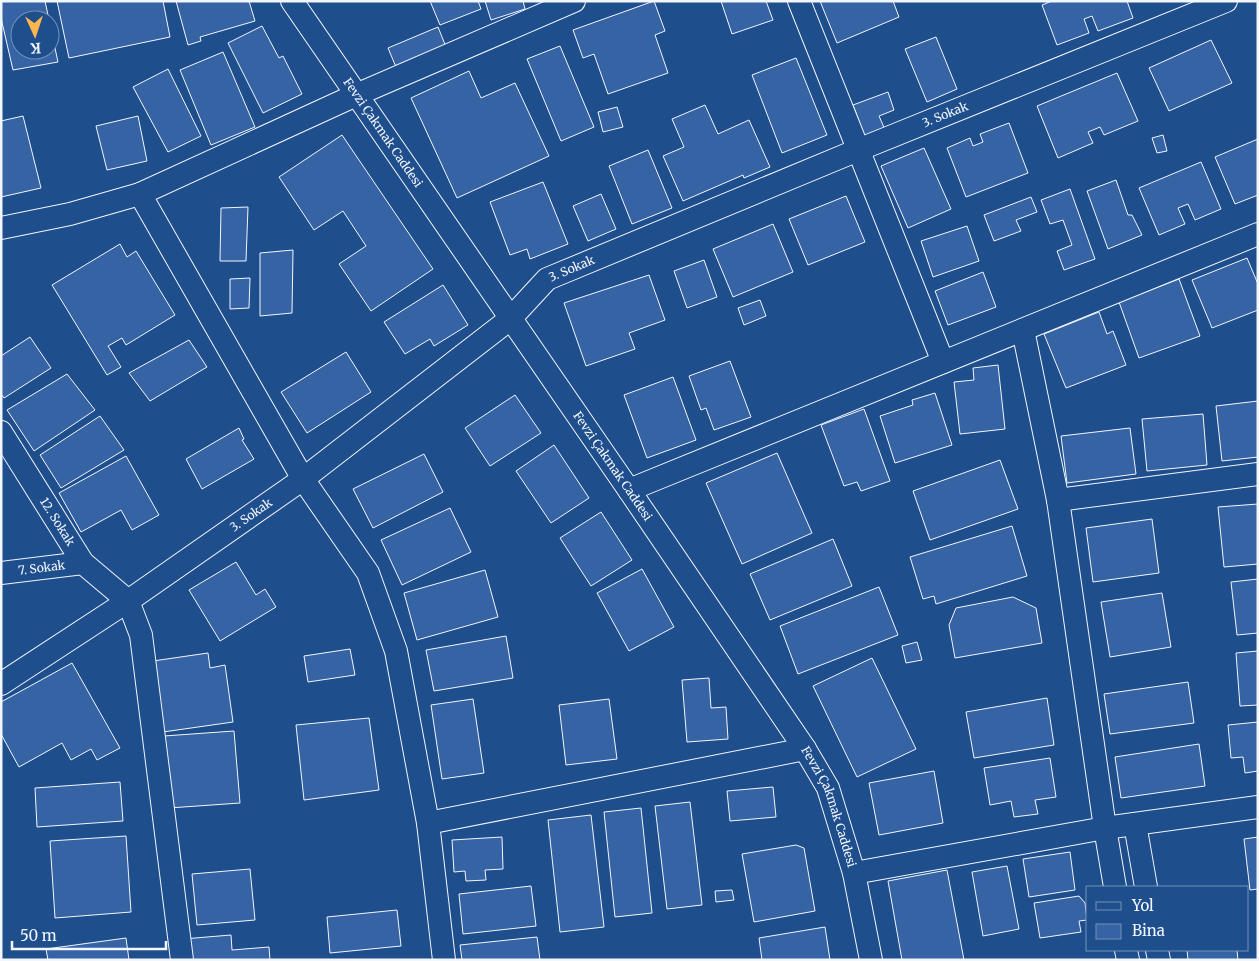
<svg xmlns="http://www.w3.org/2000/svg" width="1259" height="961" font-family="Merriweather,serif">
  <rect width="100%" height="100%" fill="#1f4e8c"/>
  <!-- building -->
  <g fill="#3563a3" stroke="#f2f6ff">
    <polygon points="1,1 45,1 49,20 20,20 20,50 50,50 50,25 58,62 13,70 1,18"/>
    <polygon points="57,1 163,1 170,37 69,58"/>
    <polygon points="176,1 249,1 255,21 200,37 201,41 188,45"/>
    <polygon points="430,1 478,1 481,9 440,25"/>
    <polygon points="485,1 523,1 525,9 491,20"/>
    <polygon points="654,1 665,31 655,35 668,73 608,94 594,54 583,58 573,30"/>
    <polygon points="721,1 766,1 773,20 732,34"/>
    <polygon points="820,1 893,1 899,17 837,43"/>
    <polygon points="1052,1 1127,1 1133,18 1098,31 1092,16 1084,19 1089,33 1057,45 1042,5"/>
    <polygon points="262,26 279,58 283,56 302,94 263,113 228,43"/>
    <polygon points="438,27 446,47 396,67 388,48"/>
    <polygon points="936,37 957,89 927,102 905,49"/>
    <polygon points="1211,40 1232,83 1169,111 1149,68"/>
    <polygon points="560,46 594,127 561,141 527,59"/>
    <polygon points="223,52 255,127 211,145 180,70"/>
    <polygon points="796,58 827,135 782,153 752,75"/>
    <polygon points="168,69 201,136 168,152 133,87"/>
    <polygon points="469,71 481,98 515,83 549,156 457,198 411,98"/>
    <polygon points="1117,73 1138,121 1104,135 1100,127 1088,132 1093,143 1058,158 1037,106"/>
    <polygon points="888,92 894,110 879,116 886,132 866,140 853,105"/>
    <polygon points="705,105 718,134 749,120 770,167 744,178 743,175 683,201 663,156 684,147 672,119"/>
    <polygon points="617,107 623,127 603,132 598,112"/>
    <polygon points="23,116 41,188 1,197 1,121"/>
    <polygon points="138,116 147,161 107,170 96,126"/>
    <polygon points="1009,123 1028,173 966,197 947,148 970,138 973,146 983,142 980,134"/>
    <polygon points="342,135 433,269 371,311 339,264 366,246 343,211 314,230 279,177"/>
    <polygon points="1163,135 1167,151 1157,153 1152,138"/>
    <polygon points="1258,139 1258,195 1235,204 1215,157"/>
    <polygon points="924,148 951,209 908,228 881,166"/>
    <polygon points="648,150 672,208 632,224 609,166"/>
    <polygon points="1201,162 1221,209 1195,220 1188,204 1178,208 1185,224 1159,235 1139,188"/>
    <polygon points="1116,180 1128,215 1132,215 1142,235 1108,249 1087,191"/>
    <polygon points="543,182 568,244 530,259 527,249 510,255 490,202"/>
    <polygon points="1070,189 1095,259 1064,270 1057,251 1072,245 1063,220 1050,224 1041,200"/>
    <polygon points="601,194 616,229 588,241 573,206"/>
    <polygon points="846,196 865,242 808,265 789,219"/>
    <polygon points="1031,197 1037,212 1016,220 1021,231 994,241 984,215"/>
    <polygon points="248,207 246,261 220,261 221,208"/>
    <polygon points="773,224 793,272 733,297 713,249"/>
    <polygon points="967,226 979,261 933,277 921,241"/>
    <polygon points="120,244 127,257 136,251 175,315 126,345 122,338 108,346 121,367 107,375 52,285"/>
    <polygon points="293,250 292,313 260,316 260,253"/>
    <polygon points="1247,258 1258,284 1258,310 1212,328 1192,280"/>
    <polygon points="704,260 717,297 687,308 674,271"/>
    <polygon points="983,272 996,307 948,325 935,291"/>
    <polygon points="649,275 665,320 629,333 635,349 586,366 564,303"/>
    <polygon points="250,278 249,308 230,309 230,279"/>
    <polygon points="1179,279 1200,336 1139,358 1119,302"/>
    <polygon points="443,285 468,325 434,346 430,339 405,354 384,322"/>
    <polygon points="760,300 766,316 744,325 738,308"/>
    <polygon points="1099,312 1107,334 1113,331 1126,365 1066,388 1044,334"/>
    <polygon points="30,337 51,368 4,398 1,394 1,356"/>
    <polygon points="189,340 207,367 150,401 129,373"/>
    <polygon points="346,352 371,392 307,433 281,392"/>
    <polygon points="730,361 751,417 714,430 706,408 701,410 689,376"/>
    <polygon points="998,365 1005,429 960,434 954,382 974,380 973,368"/>
    <polygon points="67,374 95,410 34,451 7,410"/>
    <polygon points="673,377 696,440 647,458 624,395"/>
    <polygon points="935,393 952,445 895,463 880,416 913,405 912,400"/>
    <polygon points="515,395 541,433 490,466 465,428"/>
    <polygon points="1258,401 1258,457 1222,461 1216,406"/>
    <polygon points="864,409 890,481 861,491 857,482 844,486 821,425"/>
    <polygon points="1203,414 1207,465 1147,471 1142,419"/>
    <polygon points="100,416 124,450 61,488 40,455"/>
    <polygon points="239,428 244,439 242,440 254,459 202,489 186,459"/>
    <polygon points="1130,428 1136,474 1067,483 1061,436"/>
    <polygon points="554,445 589,498 551,523 516,471"/>
    <polygon points="777,453 812,533 742,564 706,483"/>
    <polygon points="424,454 443,492 373,528 353,489"/>
    <polygon points="126,456 159,515 132,530 121,510 81,532 59,493"/>
    <polygon points="1000,460 1018,509 930,540 913,491"/>
    <polygon points="1258,504 1258,564 1224,567 1218,507"/>
    <polygon points="450,508 471,552 402,585 381,540"/>
    <polygon points="601,512 632,560 591,586 560,538"/>
    <polygon points="1152,519 1159,573 1093,582 1086,528"/>
    <polygon points="1012,526 1027,576 936,604 934,596 923,599 910,557"/>
    <polygon points="833,539 852,586 770,620 750,574"/>
    <polygon points="236,562 256,595 265,589 276,607 220,641 189,590"/>
    <polygon points="642,569 674,627 629,651 597,593"/>
    <polygon points="485,570 498,617 417,640 404,593"/>
    <polygon points="1258,579 1258,633 1237,635 1231,582"/>
    <polygon points="879,587 898,635 798,674 780,626"/>
    <polygon points="1162,593 1171,647 1110,657 1101,602"/>
    <polygon points="1013,597 1036,608 1042,643 955,658 949,625 956,608"/>
    <polygon points="506,636 513,678 434,691 426,650"/>
    <polygon points="917,642 922,660 906,663 902,646"/>
    <polygon points="350,649 355,675 308,682 304,656"/>
    <polygon points="1258,651 1258,705 1240,706 1236,653"/>
    <polygon points="208,653 210,668 225,665 233,722 163,732 153,661"/>
    <polygon points="872,658 916,749 857,777 813,686"/>
    <polygon points="72,663 120,748 97,760 91,749 71,760 62,743 19,767 1,734 1,702"/>
    <polygon points="709,678 711,708 726,707 728,739 687,742 682,680"/>
    <polygon points="1188,682 1194,723 1110,734 1104,694"/>
    <polygon points="1047,698 1054,745 974,758 966,712"/>
    <polygon points="473,699 484,773 442,779 431,705"/>
    <polygon points="609,699 617,759 566,765 559,705"/>
    <polygon points="369,718 379,790 304,800 296,725"/>
    <polygon points="1258,722 1258,771 1245,773 1243,757 1231,758 1228,725"/>
    <polygon points="234,731 240,803 169,808 164,736"/>
    <polygon points="1199,744 1205,786 1121,798 1115,757"/>
    <polygon points="1050,758 1056,797 1035,800 1038,814 1014,817 1011,801 990,805 984,768"/>
    <polygon points="934,771 943,823 879,835 869,783"/>
    <polygon points="120,782 123,821 37,827 35,788"/>
    <polygon points="773,787 776,817 730,821 727,791"/>
    <polygon points="690,802 702,905 667,909 655,806"/>
    <polygon points="641,808 652,913 615,917 604,812"/>
    <polygon points="591,815 604,927 560,932 548,820"/>
    <polygon points="126,836 131,912 55,918 50,841"/>
    <polygon points="502,837 503,869 485,870 486,880 466,881 465,871 454,872 452,840"/>
    <polygon points="1258,837 1258,889 1250,890 1244,839"/>
    <polygon points="796,845 804,848 815,911 754,922 742,854"/>
    <polygon points="1070,852 1075,890 1029,897 1023,859"/>
    <polygon points="1007,866 1019,929 983,936 972,872"/>
    <polygon points="250,869 255,920 197,925 192,874"/>
    <polygon points="947,870 964,960 902,960 888,881"/>
    <polygon points="531,886 536,926 463,934 459,894"/>
    <polygon points="732,890 734,900 716,902 715,891"/>
    <polygon points="1079,896 1085,903 1087,920 1079,921 1081,932 1040,938 1034,903"/>
    <polygon points="397,910 401,946 330,953 327,917"/>
    <polygon points="825,927 830,960 762,960 759,938"/>
    <polygon points="231,935 232,950 269,947 270,960 185,960 183,939"/>
    <polygon points="537,937 540,960 462,960 460,945"/>
    <polygon points="126,938 129,960 48,960 46,949"/>
    <polygon points="1187,950 1237,950 1238,960 1188,960"/>
  </g>
  <g fill="none" stroke-linecap="round" stroke-linejoin="round">
    <defs>
      <g id="minor">
        <path id="s1" d="M 292,1 L 629,490 L 805,749 L 828,788 L 854,873 L 871,960"/>
        <polyline points="799,1 943,362"/>
        <polyline points="140,194 303,479 368,573 396,651 428,823 444,960"/>
        <polyline points="1,228 70,214 140,194 356,95 574,1"/>
        <polyline points="1023,330 1058,500 1105,828 1115,887"/>
        <path id="s2" d="M 1,432 L 83,563 L 128,601 L 141,635 L 182,960"/>
        <polyline points="629,490 1258,234"/>
        <polyline points="1058,500 1258,474"/>
        <path id="s3" d="M 1,573 L 83,563"/>
        <path id="s4" d="M 1,684 L 128,601 L 303,479 L 510,319 L 547,279 L 858,150 L 1226,1"/>
        <polyline points="428,823 805,749"/>
        <polyline points="1135,824 1146,887"/>
        <polyline points="854,873 1105,828 1258,807"/>
        <polyline points="1126,950 1128,960"/>
        <polyline points="1157,950 1159,960"/>
      </g>
    </defs>
    <!-- minor casing -->
    <use href="#minor" stroke="#f2f6ff" stroke-width="24"/>
    <!-- minor -->
    <use href="#minor" stroke="#1f4e8c" stroke-width="22"/>
  </g>
  <g text-anchor="middle" stroke-width="4" stroke-linejoin="round" paint-order="stroke">
    <!-- street labels -->
    <g font-size="12" fill="#f2f6ff" stroke="#1f4e8c">
      <text dy="4" stroke="none"><textPath href="#s4" startOffset="1112">3. Sokak</textPath></text>
      <text dy="4" stroke="none"><textPath href="#s1" startOffset="160">Fevzi Çakmak Caddesi</textPath></text>
      <text dy="4" stroke="none"><textPath href="#s4" startOffset="708">3. Sokak</textPath></text>
      <text dy="4" stroke="none"><textPath href="#s1" startOffset="565">Fevzi Çakmak Caddesi</textPath></text>
      <text dy="4" stroke="none"><textPath href="#s4" startOffset="302">3. Sokak</textPath></text>
      <text dy="4" stroke="none"><textPath href="#s2" startOffset="106">12. Sokak</textPath></text>
      <text dy="4" stroke="none"><textPath href="#s3" startOffset="41">7. Sokak</textPath></text>
      <text dy="4" stroke="none"><textPath href="#s1" startOffset="970">Fevzi Çakmak Caddesi</textPath></text>
    </g>
  </g>
  <!-- border -->
  <rect width="1259" height="961" fill="none" stroke="#f2f6ff" stroke-width="5"/>
  <!-- legend -->
  <rect x="1086" y="886" width="162" height="65" fill="#1f4e8c" stroke="#7391ba"/>
  <rect x="1096" y="902" width="25" height="8" fill="#1f4e8c" stroke="#7391ba"/>
  <text x="1132" y="911" font-size="15" fill="#f2f6ff">Yol</text>
  <rect x="1096" y="924" width="25" height="15" fill="#3563a3" stroke="#7391ba"/>
  <text x="1132" y="936" font-size="15" fill="#f2f6ff">Bina</text>
  <!-- north arrow -->
  <g transform="translate(35 35) rotate(177)"><circle r="24" fill="#1f4e8c" stroke="#7391ba"/>
  <path d="M0-4L9 19L0 12L-9 19Z" fill="#ffb74d"/>
  <text y="-8" font-size="14" font-weight="bold" text-anchor="middle" fill="#f2f6ff">K</text>
  </g>
  <!-- scale -->
  <path d="M12 941v8h154v-8" fill="none" stroke="#f2f6ff" stroke-width="2.5"/>
  <text x="20" y="941" font-size="15" fill="#f2f6ff" stroke="#1f4e8c" stroke-width="4" paint-order="stroke">50 m</text>
</svg>
